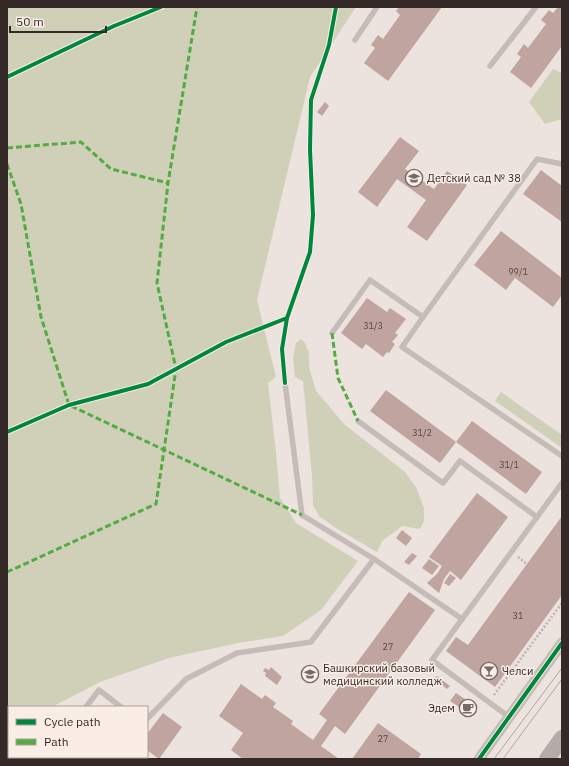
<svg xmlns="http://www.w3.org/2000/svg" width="569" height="766" font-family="'IBM Plex Sans',sans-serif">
  <rect width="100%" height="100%" fill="#ece3df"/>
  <!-- green -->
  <g fill="#d0d0b9">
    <polygon points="7,7 356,7 310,77 257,300 276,377 268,383 276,452 280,498 296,523 358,561 321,610 283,636 238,643 169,658 100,682 52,707 7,706"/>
    <polygon points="553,69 562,73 562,119 545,124 529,102"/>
    <polygon points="301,339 305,343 309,353 309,367 316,391 344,424 405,472 417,489 424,508 424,521 420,529 402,526 382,541 377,552 336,528 319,516 313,505 312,476 303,381 295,377 293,359 296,343"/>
    <polygon points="501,392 562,435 562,448 495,401"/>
  </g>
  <!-- building -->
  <g fill="#bfa4a0">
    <polygon points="399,7 442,7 388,81 364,63 375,48 371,45 378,35 383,39 400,15 396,11"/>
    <polygon points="558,7 562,7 562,46 531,88 510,72 521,57 517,54 524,44 528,48 546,24 541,20 549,10 553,13"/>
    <polygon points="325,102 329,106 322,116 317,112"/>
    <polygon points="400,137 419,151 405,169 434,189 447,171 467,185 427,241 407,227 426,200 397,179 377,207 358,192"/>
    <polygon points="541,170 562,186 562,222 523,194"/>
    <polygon points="501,231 562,278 562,295 553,307 515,278 506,290 474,265"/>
    <polygon points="367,298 387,312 390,308 406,319 395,333 398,335 392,342 395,344 389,353 387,352 383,357 366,344 362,349 341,333"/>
    <polygon points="386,390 456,442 440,463 370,411"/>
    <polygon points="472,421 542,472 526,494 456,442"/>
    <polygon points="477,493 508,517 461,580 450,571 444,579 439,593 427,583 437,574 442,566 429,557"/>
    <polygon points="562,516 562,595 495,687 446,651 456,637 468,645"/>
    <polygon points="402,530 412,538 406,546 396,538"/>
    <polygon points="412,553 417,556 409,565 404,562"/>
    <polygon points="429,559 439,566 432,575 422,568"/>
    <polygon points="450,574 456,578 449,586 444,583"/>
    <polygon points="409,592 435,610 345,734 335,726 321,746 339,759 243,759 231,750 243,733 219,716 241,684 262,699 265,695 276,703 273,707 293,721 291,724 313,740 327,720 319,714"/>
    <polygon points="271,667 282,677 277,685 265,676 266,673 263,671 265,668 269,670"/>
    <polygon points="437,676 450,686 447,689 434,679"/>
    <polygon points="456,693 472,704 467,712 450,701"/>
    <polygon points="163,713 182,727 159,759 147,750 147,734"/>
    <polygon points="378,723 421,754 418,759 352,759"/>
    <polygon points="59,757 109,757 107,759 62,759"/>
  </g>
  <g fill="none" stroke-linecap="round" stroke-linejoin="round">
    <!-- path -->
    <g stroke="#bdb4b1" stroke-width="2.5" stroke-dasharray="2 2" stroke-linecap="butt">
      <polyline points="518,557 527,564"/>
      <polyline points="494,695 562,603"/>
    </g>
    <!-- lane -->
    <g stroke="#c5bcb8" stroke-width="5.5">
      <polyline points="355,40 377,7"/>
      <polyline points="490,66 536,7"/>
      <polyline points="423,317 402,347 562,456"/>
      <polyline points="332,333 370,280 423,317 537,159 562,164"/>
      <polyline points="285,383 302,515 374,559 462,619"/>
      <polyline points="358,421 443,483 460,461 537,517"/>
      <polyline points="86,707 99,690 121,707"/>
      <polyline points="509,717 432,660 562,483"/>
      <polyline points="147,719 186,679 237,653 311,642 374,559"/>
      <polyline points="47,759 49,757"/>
      <polyline points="118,759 120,757"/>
    </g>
    <!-- street -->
    <polyline stroke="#c5bcb8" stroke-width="11" points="479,759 562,643"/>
    <!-- secondary -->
    <polyline stroke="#b5aca9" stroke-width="16" points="547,759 562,738"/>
    <!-- tram -->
    <g stroke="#aca5a3" stroke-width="1">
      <polyline points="494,759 562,668"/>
      <polyline points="503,759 562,679"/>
    </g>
    <!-- quiet -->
    <g stroke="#54ab44" stroke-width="3" stroke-dasharray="6 3" stroke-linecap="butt">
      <polyline points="7,148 81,142 111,169 168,183"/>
      <polyline points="7,164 21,204 41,317 69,405 302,515"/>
      <polyline points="332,333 338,378 358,421"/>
      <polyline points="7,572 156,504 176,369 157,283 168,183 197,7"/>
    </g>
    <defs>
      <g id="cycleway">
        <polyline points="7,77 114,26 161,7"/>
        <polyline points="285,383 282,349 287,318 310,252 313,215 310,150 311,100 329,45 336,7"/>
        <polyline points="7,432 69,405 148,384 226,342 287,318"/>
        <polyline points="479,759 562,643"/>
      </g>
    </defs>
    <!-- cycleway casing -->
    <use href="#cycleway" stroke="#f9ede6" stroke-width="6"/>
    <!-- cycleway -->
    <use href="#cycleway" stroke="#00873e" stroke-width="4"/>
  </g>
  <!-- icons -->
  <defs>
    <symbol id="school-ring" viewBox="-11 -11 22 22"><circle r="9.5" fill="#f9ede6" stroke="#756a67" stroke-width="1.5"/><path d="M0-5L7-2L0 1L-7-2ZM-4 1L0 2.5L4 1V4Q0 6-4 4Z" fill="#756a67"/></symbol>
    <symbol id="bar-ring" viewBox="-11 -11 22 22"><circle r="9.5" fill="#f9ede6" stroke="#756a67" stroke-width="1.5"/><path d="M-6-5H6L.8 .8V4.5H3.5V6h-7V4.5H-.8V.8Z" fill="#756a67"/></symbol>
    <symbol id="university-ring" viewBox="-11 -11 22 22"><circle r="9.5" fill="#f9ede6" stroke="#756a67" stroke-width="1.5"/><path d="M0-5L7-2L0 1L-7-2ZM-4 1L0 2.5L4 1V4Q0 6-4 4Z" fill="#756a67"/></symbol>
    <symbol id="cafe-ring" viewBox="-11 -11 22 22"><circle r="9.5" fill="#f9ede6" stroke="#756a67" stroke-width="1.5"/><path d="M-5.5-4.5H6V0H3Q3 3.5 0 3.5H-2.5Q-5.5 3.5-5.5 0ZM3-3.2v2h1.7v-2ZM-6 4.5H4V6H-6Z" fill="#756a67"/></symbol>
  </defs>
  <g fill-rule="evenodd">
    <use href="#school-ring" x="404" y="168" width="20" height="20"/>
    <use href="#bar-ring" x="479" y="661" width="20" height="20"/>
    <use href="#university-ring" x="300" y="664" width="20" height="20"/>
    <use href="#cafe-ring" x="458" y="698" width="20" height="20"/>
  </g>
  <g text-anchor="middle" stroke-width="3" stroke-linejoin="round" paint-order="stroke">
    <!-- number labels -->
    <g font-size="9" fill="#584845">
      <text x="518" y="275">99/1</text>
      <text x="373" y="329">31/3</text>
      <text x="422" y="436">31/2</text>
      <text x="509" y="468">31/1</text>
      <text x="518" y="619">31</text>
      <text x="388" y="650">27</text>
      <text x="383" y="742">27</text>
    </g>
    <!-- poi labels -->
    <g font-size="11" fill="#352927" stroke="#f9ede6" text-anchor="start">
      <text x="427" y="182">Детский сад № 38</text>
      <text x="323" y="672">Башкирский базовый<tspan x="323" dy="13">медицинский колледж</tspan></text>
      <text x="502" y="675">Челси</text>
      <text x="455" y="712" text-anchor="end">Эдем</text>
    </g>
  </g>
  <!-- border -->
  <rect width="569" height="766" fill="none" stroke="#352927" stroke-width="16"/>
  <!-- legend -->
  <rect x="8" y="706" width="140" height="52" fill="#f9ede6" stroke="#ab9f9a"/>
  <rect x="16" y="719" width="20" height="6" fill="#00873e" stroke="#ab9f9a"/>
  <text x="44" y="726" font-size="12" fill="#352927">Cycle path</text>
  <rect x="16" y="739" width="20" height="6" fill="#54ab44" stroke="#ab9f9a"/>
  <text x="44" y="746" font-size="12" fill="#352927">Path</text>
  <!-- scale -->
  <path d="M10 26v6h96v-6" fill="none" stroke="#352927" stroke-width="2"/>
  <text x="16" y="26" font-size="12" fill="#352927" stroke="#f9ede6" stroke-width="3" paint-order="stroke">50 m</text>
</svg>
